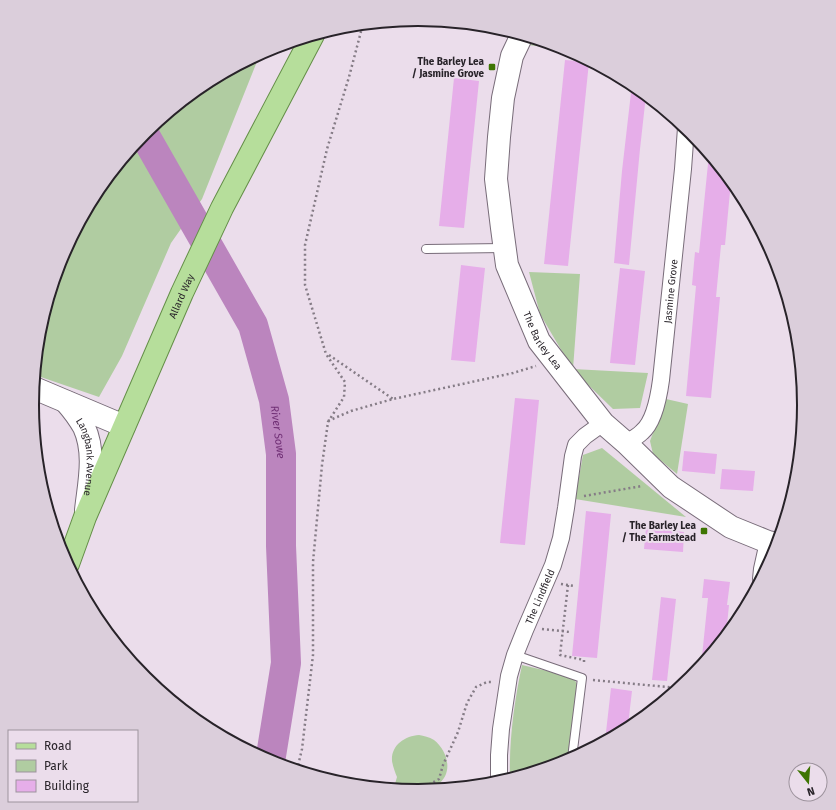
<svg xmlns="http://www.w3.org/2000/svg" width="836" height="810" font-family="'Fira Sans',sans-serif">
  <rect width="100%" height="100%" fill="#ebddeb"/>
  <!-- green -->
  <g fill="#b0cca1">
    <polygon points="532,38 566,48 570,50 528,45"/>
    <polygon points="260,54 202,199 171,243 122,356 99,397 35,375 39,329 61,257 97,190 145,132 204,84"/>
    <polygon points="529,272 580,274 573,369 648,373 640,408 613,409 573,370 540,314"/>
    <polygon points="666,399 688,404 677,474 653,454 650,441"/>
    <polygon points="602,448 686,517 575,499 583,455"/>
    <path d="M 522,665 L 573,677 L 577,684 L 573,714 L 569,760 L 565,762 L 510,778 C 509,740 514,703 522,665 Z"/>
    <path d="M 419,735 C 424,736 429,737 434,740 C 448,751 454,774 437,785 C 434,786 431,789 429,790 C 420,793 401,789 392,788 L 395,784 L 397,777 C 395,772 393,767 392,761 C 391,745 405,736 419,735 Z"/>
  </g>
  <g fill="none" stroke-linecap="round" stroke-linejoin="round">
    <!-- river -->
    <path stroke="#bb85be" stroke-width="30" id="s1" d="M 144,134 L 253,325 L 274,400 L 281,454 L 281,546 L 286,663 L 270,762"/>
  </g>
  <!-- building -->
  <g fill="#e6aee9">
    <polygon points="565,60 589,62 568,266 544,264"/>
    <polygon points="454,78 479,81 464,228 439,226"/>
    <polygon points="632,84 646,95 640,149 629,265 614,263 622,171"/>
    <polygon points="709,154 731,181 725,245 721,245 716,297 720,297 711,398 686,396 696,286 692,285 695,252 699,253"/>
    <polygon points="461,265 485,268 475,362 451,360"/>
    <polygon points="620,268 645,271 635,365 610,363"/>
    <polygon points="515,398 539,400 525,545 500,543"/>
    <polygon points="684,451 717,454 715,474 682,471"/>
    <polygon points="722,469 755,471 753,491 720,489"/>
    <polygon points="586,511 611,514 597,658 572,656"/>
    <polygon points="646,528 684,532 683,552 644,549"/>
    <polygon points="704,579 730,582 727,605 729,605 726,635 701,666 708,598 702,598"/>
    <polygon points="661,597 676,599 667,681 652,680"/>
    <polygon points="611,688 632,691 630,708 628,727 626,730 605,741"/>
  </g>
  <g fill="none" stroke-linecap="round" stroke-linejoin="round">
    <defs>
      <g id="lane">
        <polyline points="426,249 504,248"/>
        <polyline points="515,655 582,678 572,758"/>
      </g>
      <g id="street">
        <path id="s2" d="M 626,443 C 631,440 637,437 642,432 C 654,422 659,395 661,380 L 683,169 L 686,128"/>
        <polyline points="761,579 762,569 768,542"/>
        <path id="s3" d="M 499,782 L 499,755 L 501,729 L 509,676 L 515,655 L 525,630 L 553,565 L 561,538 L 566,508 L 573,456 L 576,445 L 585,436 L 603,423"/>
      </g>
      <g id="secondary">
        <path id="s4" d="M 522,35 L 512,56 L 503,98 L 499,137 L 496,179 L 502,228 L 507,265 L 539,341 L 603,423 L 626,443 L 671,487 L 731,527 L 768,542 L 777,544"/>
        <polyline points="34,388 124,426"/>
        <path id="s5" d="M 66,402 C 73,410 79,418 84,427 C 96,453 89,483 86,510"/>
      </g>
      <g id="primary">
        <path id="s6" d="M 68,564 L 85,517 L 182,293 L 222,208 L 313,35"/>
      </g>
    </defs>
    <!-- lane casing -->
    <use href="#lane" stroke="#786c79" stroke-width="10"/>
    <!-- street casing -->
    <use href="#street" stroke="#786c79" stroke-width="18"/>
    <!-- secondary casing -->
    <use href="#secondary" stroke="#786c79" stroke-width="24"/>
    <!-- primary casing -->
    <use href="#primary" stroke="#648e48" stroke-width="24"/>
    <!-- path -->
    <g stroke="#857c86" stroke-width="2.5" stroke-dasharray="2 3" stroke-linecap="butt">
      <polyline points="329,355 393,399"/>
      <polyline points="328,421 351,411 393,399 513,373 536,366"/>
      <polyline points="584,496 642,486"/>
      <polyline points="561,584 574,586"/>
      <polyline points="568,585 560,655 584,660 584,665"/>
      <polyline points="542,629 570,632"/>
      <polyline points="593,680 678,688"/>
      <polyline points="297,770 302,749 313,655 313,562 322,465 328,422 344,397 345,382 326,354 305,285 305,245 327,149 349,77 363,24"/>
      <polyline points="422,791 423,788 439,779 443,765 458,732 467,703 476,687 487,682 493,682"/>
    </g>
    <!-- lane -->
    <use href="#lane" stroke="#fff" stroke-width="8"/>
    <!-- street -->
    <use href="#street" stroke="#fff" stroke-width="16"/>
    <!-- secondary -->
    <use href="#secondary" stroke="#fff" stroke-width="22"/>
    <!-- primary -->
    <use href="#primary" stroke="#b6de9b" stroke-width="22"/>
  </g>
  <!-- markers -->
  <g fill="#3e7502" stroke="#ebddeb" stroke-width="1.5">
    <rect x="488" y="63" width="8" height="8" rx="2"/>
    <rect x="700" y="527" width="8" height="8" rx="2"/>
  </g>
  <g text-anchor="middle" stroke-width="4" stroke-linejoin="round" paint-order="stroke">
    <!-- poi labels -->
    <g font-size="10" font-weight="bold" fill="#282329" stroke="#ebddeb" text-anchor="end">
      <text x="484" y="65">The Barley Lea<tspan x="484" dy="12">/ Jasmine Grove</tspan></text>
      <text x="696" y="529">The Barley Lea<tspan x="696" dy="12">/ The Farmstead</tspan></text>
    </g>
    <!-- street labels -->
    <g font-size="10" fill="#282329" stroke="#ebddeb">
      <text dy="4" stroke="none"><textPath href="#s2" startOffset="165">Jasmine Grove</textPath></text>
      <text dy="4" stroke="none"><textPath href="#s6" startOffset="291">Allard Way</textPath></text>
      <text dy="4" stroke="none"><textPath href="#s4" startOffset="318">The Barley Lea</textPath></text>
      <text dy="4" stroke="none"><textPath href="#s5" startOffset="61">Langbank Avenue</textPath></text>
      <text dy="4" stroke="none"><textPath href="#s3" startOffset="192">The Lindfield</textPath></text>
    </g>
    <!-- water labels -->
    <g font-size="11" font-style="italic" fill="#6f2e74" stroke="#ebddeb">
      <text dy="4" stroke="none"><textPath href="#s1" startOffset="330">River Sowe</textPath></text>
    </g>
  </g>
  <!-- crop -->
  <path d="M0 0H836V810H0ZM39 405a379 379 0 1 1 758 0a379 379 0 1 1-758 0Z" fill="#dbcedb" fill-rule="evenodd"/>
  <path fill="none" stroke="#282329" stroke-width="2" d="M39 405a379 379 0 1 1 758 0a379 379 0 1 1-758 0Z"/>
  <!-- legend -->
  <rect x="8" y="730" width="130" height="72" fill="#ebddeb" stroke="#9d939d"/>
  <rect x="16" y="743" width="20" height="6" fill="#b6de9b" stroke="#9d939d"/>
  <text x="44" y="750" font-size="12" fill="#282329">Road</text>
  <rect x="16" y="760" width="20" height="12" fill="#b0cca1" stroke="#9d939d"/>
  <text x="44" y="770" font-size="12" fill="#282329">Park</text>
  <rect x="16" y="780" width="20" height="12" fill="#e6aee9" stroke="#9d939d"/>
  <text x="44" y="790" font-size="12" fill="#282329">Building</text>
  <!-- north arrow -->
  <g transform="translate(808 782) rotate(163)"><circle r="19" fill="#ebddeb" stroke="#9d939d"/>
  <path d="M0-3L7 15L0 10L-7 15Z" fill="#3e7502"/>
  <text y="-6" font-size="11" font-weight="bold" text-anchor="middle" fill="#282329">N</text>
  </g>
</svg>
